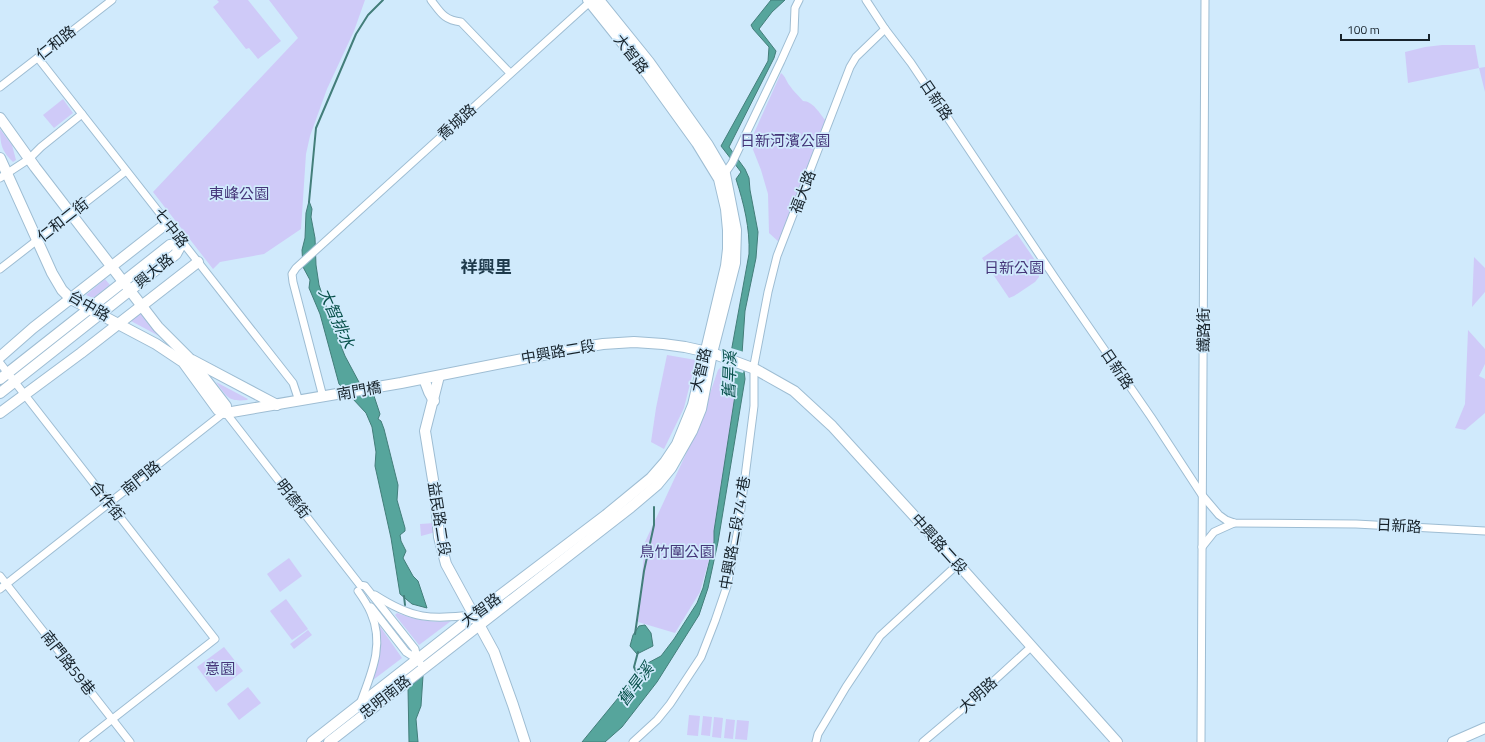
<svg xmlns="http://www.w3.org/2000/svg" width="1485" height="742" font-family="'Titillium Web','Noto Sans TC',sans-serif">
  <rect width="100%" height="100%" fill="#d0eafc"/>
  <!-- green -->
  <g fill="#cfcaf8">
    <polygon points="217,0 248,0 281,41 258,59 249,48 246,49 213,7 219,2"/>
    <polygon points="269,0 365,0 354,31 327,89 310,136 306,154 301,229 264,254 220,262 213,269 153,192 298,38"/>
    <polygon points="1442,45 1475,45 1479,68 1485,67 1485,92 1479,68 1408,83 1405,52 1425,47"/>
    <path d="M 781,73 C 786,77 786,81 790,86 C 793,91 799,96 803,101 C 813,101 820,114 826,121 L 780,243 L 769,233 L 768,194 L 761,170 L 750,142 Z"/>
    <polygon points="63,99 73,113 54,128 43,115"/>
    <path d="M 0,129 L 12,145 L 16,160 L 13,162 C 2,152 0,144 0,129 Z"/>
    <polygon points="1017,234 1039,266 1039,277 1035,282 1014,296 1009,298 982,258"/>
    <polygon points="1474,257 1485,268 1485,292 1472,307"/>
    <polygon points="105,279 110,285 93,298 86,295"/>
    <polygon points="140,311 161,337 129,320"/>
    <polygon points="1468,330 1485,349 1485,364 1479,376 1485,379 1485,413 1465,430 1455,428 1465,404"/>
    <polygon points="667,355 696,360 684,408 664,449 651,442 656,408"/>
    <polygon points="722,366 727,367 736,378 737,398 714,542 700,592 675,633 638,622 645,542 698,428 718,370"/>
    <path d="M 216,382 L 248,399 L 247,400 C 228,402 227,397 216,382 Z"/>
    <polygon points="435,523 436,532 421,536 420,524"/>
    <polygon points="289,558 302,576 280,592 267,574"/>
    <polygon points="286,599 308,629 292,640 270,611"/>
    <path d="M 397,613 C 417,620 430,623 451,621 L 419,645 L 395,615 Z"/>
    <polygon points="379,625 402,658 373,680 379,650"/>
    <polygon points="308,630 312,635 294,649 290,644"/>
    <polygon points="224,647 243,671 216,692 197,667"/>
    <polygon points="248,687 261,703 239,720 227,704"/>
    <polygon points="689,715 700,716 698,736 687,735"/>
    <polygon points="703,716 712,717 710,736 701,735"/>
    <polygon points="714,717 723,718 721,738 712,737"/>
    <polygon points="726,719 735,720 733,739 724,738"/>
    <polygon points="737,720 749,721 747,740 735,739"/>
  </g>
  <!-- water -->
  <g fill="#56a59c" stroke="#437e7a">
    <path d="M 771,0 L 785,0 L 772,12 L 759,29 L 776,51 L 774,58 L 729,147 L 745,169 L 749,178 L 750,190 L 758,232 L 756,258 L 745,311 L 742,354 L 745,379 L 718,542 L 708,588 L 699,615 L 657,682 L 622,727 L 605,742 L 582,742 L 646,664 L 661,656 L 674,639 L 697,603 L 703,588 L 714,542 L 714,531 L 736,389 L 728,369 L 749,254 C 750,228 744,204 736,179 L 741,172 L 721,146 L 768,61 L 769,47 L 753,29 L 751,25 Z"/>
    <polygon points="309,201 312,209 311,217 315,238 316,265 319,285 331,321 345,356 360,384 374,396 380,414 378,419 381,421 384,429 398,485 397,500 405,528 405,531 400,535 401,541 406,551 403,558 413,576 418,581 427,608 412,604 400,594 391,538 375,466 376,452 372,427 366,413 339,384 320,314 309,288 310,280 303,267 302,250 305,238 306,213"/>
    <polygon points="645,625 651,633 653,646 637,654 630,646 633,635 639,626"/>
    <polygon points="423,676 421,706 416,719 418,742 409,742 408,688"/>
  </g>
  <!-- pier -->
  <polygon fill="#d0eafc" points="731,348 744,352 745,366 743,373 726,368"/>
  <g fill="none" stroke-linecap="round" stroke-linejoin="round">
    <!-- stream -->
    <g stroke="#437e7a" stroke-width="2">
      <polyline points="309,202 316,128 356,34 368,15 383,0"/>
      <polyline points="404,596 405,605"/>
      <polyline points="635,634 644,571 654,525 654,507"/>
      <polyline points="638,652 634,667 638,676"/>
    </g>
    <defs>
      <g id="street">
        <path d="M 431,0 C 441,13 444,20 461,22 L 510,73"/>
        <polyline points="866,0 885,29 911,63 1055,278 1151,417 1202,495 1219,515 1226,520 1234,523 1356,524 1485,531"/>
        <polyline points="38,58 293,383 299,401"/>
        <polyline points="0,87 112,0"/>
        <polyline points="723,176 732,163 781,61 794,32 795,8 799,0"/>
        <polyline points="0,178 29,159 41,147 82,114"/>
        <polyline points="0,269 126,171"/>
        <polyline points="0,363 215,639 83,742"/>
        <polyline points="323,397 293,282 292,274 296,268 592,0"/>
        <polyline points="1202,547 1214,532 1234,523"/>
        <polyline points="0,576 130,742"/>
        <polyline points="0,589 221,415 226,413 360,585 365,586 415,649 417,659"/>
        <path d="M 358,591 C 363,598 368,606 371,613 C 385,645 371,674 360,704"/>
        <path d="M 375,595 C 414,620 429,619 473,615"/>
        <polyline points="371,607 406,652 417,659 423,667"/>
        <polyline points="633,742 657,720 670,704 701,657 715,621 727,586 739,524 754,406 754,365 768,292 777,256 850,67 856,57 885,29"/>
        <polyline points="816,742 818,734 846,687 880,636 958,564"/>
        <polyline points="923,742 974,699 1032,646"/>
        <polyline points="1201,742 1205,0"/>
      </g>
      <g id="secondary">
        <polyline points="0,118 35,167 158,327 189,358 226,406 226,413"/>
        <polyline points="0,158 52,273 62,290 71,299 156,344 183,362 218,410 226,413 401,383 578,348 603,344 634,342 663,344 685,347 712,353 755,369 794,391 832,426 958,564 1117,742"/>
        <polyline points="0,357 33,328 167,223"/>
        <polyline points="192,360 277,405"/>
        <polyline points="439,376 425,431 435,492 439,537 446,564 494,652 513,705 525,742"/>
        <polyline points="0,379 170,245 182,243"/>
        <polyline points="424,379 429,392 434,401"/>
        <polyline points="0,393 176,254 182,243"/>
        <polyline points="0,413 81,353 198,262"/>
        <polyline points="312,742 474,615 606,515 651,478 665,462 677,444 693,405 726,266 728,249 728,230 726,209 719,179 697,143 648,75 588,0"/>
        <polyline points="329,742 631,507 657,485 671,468 692,431 701,409 712,353 735,263 736,230 725,174 708,145 649,62 599,0"/>
        <polyline points="1453,742 1485,728"/>
      </g>
    </defs>
    <!-- street casing -->
    <use href="#street" stroke="#9ebdd3" stroke-width="9"/>
    <!-- secondary casing -->
    <use href="#secondary" stroke="#9ebdd3" stroke-width="12"/>
    <!-- street -->
    <use href="#street" stroke="#fff" stroke-width="7"/>
    <!-- secondary -->
    <use href="#secondary" stroke="#fff" stroke-width="10"/>
  </g>
  <g text-anchor="middle" stroke-width="3.5" stroke-linejoin="round" paint-order="stroke">
    <!-- street labels -->
    <g font-size="15" fill="#17232b" stroke="#d0eafc">
      <text transform="translate(56 43) rotate(-38)" y="5">仁和路</text>
      <text transform="translate(631 54) rotate(52)" y="5">大智路</text>
      <text transform="translate(936 100) rotate(56)" y="5">日新路</text>
      <text transform="translate(457 122) rotate(-42)" y="5">喬城路</text>
      <text transform="translate(803 192) rotate(-69)" y="5">福大路</text>
      <text transform="translate(63 220) rotate(-38)" y="5">仁和二街</text>
      <text transform="translate(171 228) rotate(52)" y="5">七中路</text>
      <text transform="translate(154 271) rotate(-39)" y="5">興大路</text>
      <text transform="translate(89 306) rotate(30)" y="5">台中路</text>
      <text transform="translate(1204 330) rotate(-90)" y="5">鐵路街</text>
      <text transform="translate(558 352) rotate(-10)" y="5">中興路二段</text>
      <text transform="translate(1117 369) rotate(56)" y="5">日新路</text>
      <text transform="translate(701 370) rotate(-77)" y="5">大智路</text>
      <text transform="translate(359 391) rotate(-10)" y="5">南門橋</text>
      <text transform="translate(141 478) rotate(-39)" y="5">南門路</text>
      <text transform="translate(293 499) rotate(52)" y="5">明德街</text>
      <text transform="translate(107 501) rotate(52)" y="5">合作街</text>
      <text transform="translate(439 519) rotate(81)" y="5">益民路二段</text>
      <text transform="translate(1399 526) rotate(3)" y="5">日新路</text>
      <text transform="translate(735 533) rotate(-80)" y="5">中興路二段747巷</text>
      <text transform="translate(939 544) rotate(48)" y="5">中興路二段</text>
      <text transform="translate(481 610) rotate(-37)" y="5">大智路</text>
      <text transform="translate(68 663) rotate(52)" y="5">南門路59巷</text>
      <text transform="translate(978 695) rotate(-42)" y="5">大明路</text>
      <text transform="translate(385 697) rotate(-38)" y="5">忠明南路</text>
    </g>
    <!-- park labels -->
    <g font-size="15" fill="#453679" stroke="#d0eafc">
      <text x="785" y="146">日新河濱公園</text>
      <text x="239" y="199">東峰公園</text>
      <text x="1014" y="273">日新公園</text>
      <text x="677" y="557">鳥竹圍公園</text>
      <text x="220" y="674">意園</text>
    </g>
    <!-- water labels -->
    <g font-size="16" font-style="italic" fill="#08514b" stroke="#d0eafc">
      <text transform="translate(337 318) rotate(66)" y="6">大智排水</text>
      <text transform="translate(729 375) rotate(-88)" y="6">舊旱溪</text>
      <text transform="translate(635 684) rotate(-53)" y="6">舊旱溪</text>
    </g>
    <!-- quarter labels -->
    <g font-size="17" font-weight="bold" fill="#1e3a4b" stroke="#d0eafc">
      <text x="486" y="273">祥興里</text>
    </g>
  </g>
  <!-- scale -->
  <path d="M1341 34v6h88v-6" fill="none" stroke="#17232b" stroke-width="2"/>
  <text x="1347" y="34" font-size="12" fill="#17232b" stroke="#d0eafc" stroke-width="3" paint-order="stroke">100 m</text>
</svg>
